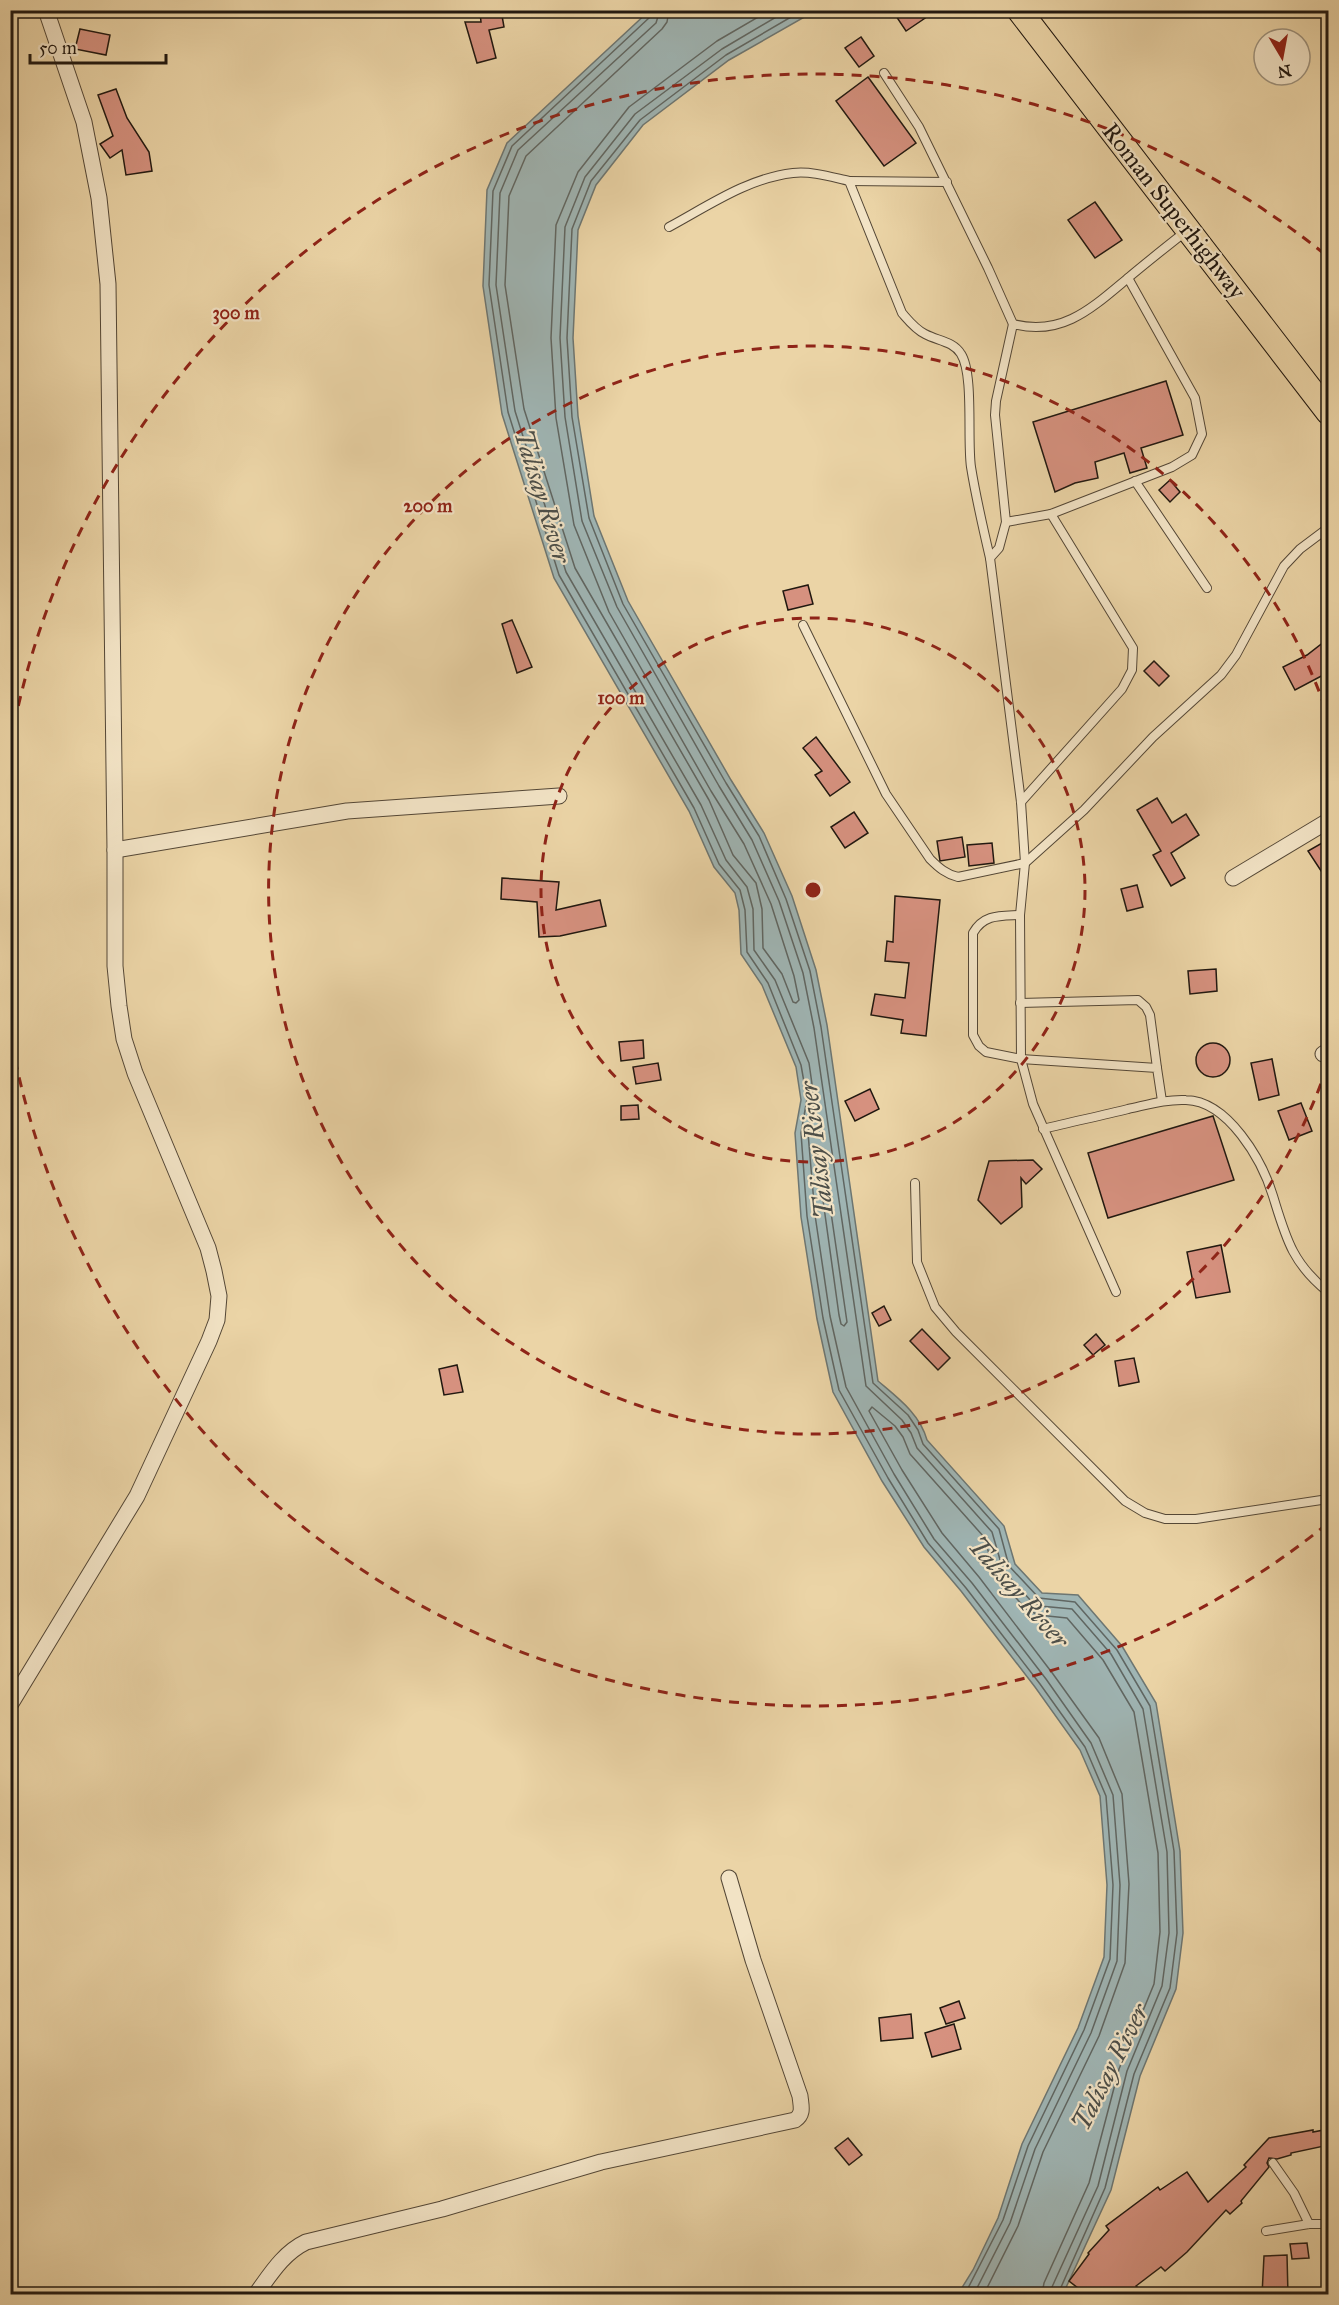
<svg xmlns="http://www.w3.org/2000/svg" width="1339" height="2305" font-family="'IM FELL Great Primer',serif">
  <rect width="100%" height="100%" fill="#ebd4a6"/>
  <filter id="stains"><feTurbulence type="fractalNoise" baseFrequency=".00333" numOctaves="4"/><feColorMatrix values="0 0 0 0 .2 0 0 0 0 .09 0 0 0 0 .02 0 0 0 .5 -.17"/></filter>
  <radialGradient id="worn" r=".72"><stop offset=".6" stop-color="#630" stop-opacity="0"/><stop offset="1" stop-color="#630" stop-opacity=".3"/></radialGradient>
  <!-- water -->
  <path fill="#9fb5b4" stroke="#6d7672" stroke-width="1.5" d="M 649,11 L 815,11 L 729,60 L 643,125 L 596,185 L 578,230 L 573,338 L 578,416 L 594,516 L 628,601 L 731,780 L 764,833 L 792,896 L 816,970 L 827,1025 L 878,1381 C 898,1398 920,1414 927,1440 L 1004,1526 L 1015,1564 L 1042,1593 L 1078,1595 L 1122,1646 L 1156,1703 L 1180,1851 L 1183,1933 L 1176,1989 L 1140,2076 L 1111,2190 L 1063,2294 L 958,2294 L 973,2270 L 998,2218 L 1022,2144 L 1078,2028 L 1104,1957 L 1107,1885 L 1100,1796 L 1080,1750 L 1035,1687 L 961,1591 L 924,1547 L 882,1481 L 833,1392 L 817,1319 L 801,1217 L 795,1133 L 801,1100 L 796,1067 L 762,985 L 741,954 L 739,910 L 735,893 L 714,867 L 689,811 L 554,578 L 502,414 L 483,286 L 487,190 L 507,143 Z"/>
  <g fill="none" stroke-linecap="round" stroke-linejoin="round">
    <!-- shore -->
    <g stroke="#606662" stroke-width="1.5">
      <polyline points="652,10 650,17 512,146 493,191 489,285 508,412 559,575 694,808 719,864 740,890 745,910 747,952 768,983 801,1065 807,1099 801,1133 807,1216 823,1318 839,1390 888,1478 928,1543 966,1588 1040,1684 1085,1747 1106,1796 1113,1885 1110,1959 1084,2030 1028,2146 1003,2220 965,2294"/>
      <polyline points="660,10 656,23 518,150 500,193 496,285 515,411 566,572 701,805 726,860 747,887 753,909 754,950 775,980 809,1063 814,1098 808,1133 815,1215 830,1316 846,1387 894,1474 934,1539 972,1583 1046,1679 1091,1743 1113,1795 1120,1885 1117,1961 1091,2033 1035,2149 1010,2223 974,2294"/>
      <polyline points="669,10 667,22 662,29 526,156 509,196 505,285 524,409 575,568 709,800 733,855 756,883 762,909 763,948 782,974 793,1002 796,1003 799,1000 794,976 771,904 744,844 711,791 609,612 574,525 556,418 551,338 556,225 578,172 629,107 717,41 770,10"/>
      <polyline points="788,10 722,49 635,114 585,177 565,227 560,338 565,417 582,521 617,607 719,786 752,840 779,901 803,973 814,1028 866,1386 902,1420 911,1433 917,1448 992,1532 1003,1570 1032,1602 1040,1606 1072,1609 1111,1654 1143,1709 1167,1852 1169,1933 1162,1986 1127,2071 1098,2186 1052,2287 1051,2294"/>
      <polyline points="803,10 726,55 640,120 591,181 572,229 567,338 572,417 589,518 623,604 726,783 759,836 786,899 810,971 821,1027 873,1383 908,1415 918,1430 923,1444 999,1529 1009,1566 1039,1598 1075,1602 1117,1650 1150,1706 1174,1851 1177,1933 1170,1988 1134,2074 1105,2188 1058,2294"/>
      <polygon points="825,1190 828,1192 847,1322 844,1326 841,1324 839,1315 822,1193"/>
      <polyline points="984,2294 1018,2226 1043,2152 1099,2036 1125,1963 1129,1884 1122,1794 1099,1738 1053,1674 979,1577 942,1533 902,1470 869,1411 872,1407 895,1426 903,1437 910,1454 984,1537 995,1574 1025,1608 1038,1615 1067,1618 1103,1660 1134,1712 1158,1853 1160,1932 1154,1984 1119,2069 1089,2183 1044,2283 1042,2294"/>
    </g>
  </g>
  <!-- building -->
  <g fill="#d6917f" stroke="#211810" stroke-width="1.5">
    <polygon points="501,10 504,27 489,30 496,58 477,63 465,22 481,22 480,13"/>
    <polygon points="892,10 937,10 906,31"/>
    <polygon points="80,29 110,35 106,55 75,49"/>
    <polygon points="861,37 874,56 859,67 845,48"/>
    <polygon points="868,77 916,143 884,166 836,101"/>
    <polygon points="116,89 127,118 149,152 152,171 126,175 122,150 110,158 100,144 113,136 98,95"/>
    <polygon points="1095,202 1122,240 1095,258 1068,220"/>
    <polygon points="1166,381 1183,435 1141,448 1147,468 1130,473 1124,453 1095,462 1098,478 1075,483 1055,492 1033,422"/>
    <polygon points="1170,480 1180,492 1170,502 1159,490"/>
    <polygon points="808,585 813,604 788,610 783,591"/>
    <polygon points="512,620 532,667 517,673 502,624"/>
    <polygon points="1329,638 1329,672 1295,690 1283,667 1307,655"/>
    <polygon points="1154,661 1169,676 1159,686 1144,671"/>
    <polygon points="816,737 850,782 830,796 815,775 822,771 803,748"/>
    <polygon points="1157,798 1172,823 1186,814 1199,835 1171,853 1185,878 1171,886 1153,855 1161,851 1137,810"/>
    <polygon points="854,812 868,833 845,848 831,827"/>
    <polygon points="962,837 965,857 940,861 937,841"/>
    <polygon points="1329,839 1329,883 1308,851"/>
    <polygon points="992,843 994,863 969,866 967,845"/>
    <polygon points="502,878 559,882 556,910 600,900 606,926 560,936 539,937 537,902 501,899"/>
    <polygon points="1137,885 1143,907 1127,911 1121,889"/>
    <polygon points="895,896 940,900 926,1036 901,1033 903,1020 871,1015 875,994 905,998 909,963 885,961 887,941 893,942"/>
    <polygon points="1216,969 1217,991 1190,994 1188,971"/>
    <polygon points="643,1040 644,1058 621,1061 619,1042"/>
    <circle cx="1213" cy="1060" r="17"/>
    <polygon points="1272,1059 1279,1095 1259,1100 1251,1063"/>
    <polygon points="658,1063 661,1080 636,1084 633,1067"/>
    <polygon points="870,1089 879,1109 855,1121 845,1101"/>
    <polygon points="1301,1103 1312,1131 1289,1140 1278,1111"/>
    <polygon points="638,1105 639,1119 621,1120 621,1106"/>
    <polygon points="1213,1116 1234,1180 1108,1218 1088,1153"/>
    <polygon points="1033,1160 1042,1169 1026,1184 1021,1178 1022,1207 1001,1224 978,1200 989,1161"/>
    <polygon points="1221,1245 1230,1292 1196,1298 1187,1252"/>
    <polygon points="884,1306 891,1320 879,1326 872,1313"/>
    <polygon points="922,1329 950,1358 938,1370 910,1341"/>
    <polygon points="1096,1334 1105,1345 1093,1355 1084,1345"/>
    <polygon points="1134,1358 1139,1382 1119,1386 1115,1361"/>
    <polygon points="457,1365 463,1392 444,1395 439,1369"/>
    <polygon points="959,2001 965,2018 946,2024 940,2008"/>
    <polygon points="911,2014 913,2038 881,2041 879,2018"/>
    <polygon points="954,2024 961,2049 932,2057 925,2033"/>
    <polygon points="1329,2129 1329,2145 1291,2153 1291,2155 1277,2159 1269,2158 1267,2163 1269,2167 1241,2201 1242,2203 1230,2214 1226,2210 1187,2252 1165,2271 1161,2267 1136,2286 1138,2288 1130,2295 1087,2295 1069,2281 1089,2254 1088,2253 1109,2230 1106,2226 1158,2187 1160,2190 1187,2172 1208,2202 1246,2167 1244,2165 1269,2138 1313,2130 1313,2132"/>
    <polygon points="848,2138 862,2155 849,2165 835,2148"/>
    <polygon points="1307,2243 1309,2258 1292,2259 1290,2244"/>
    <polygon points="1287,2255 1288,2295 1262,2295 1264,2256"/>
  </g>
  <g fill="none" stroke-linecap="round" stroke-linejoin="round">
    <defs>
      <g id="lane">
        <polyline points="884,73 919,127 988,268 1013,324"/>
        <polyline points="849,181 947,182"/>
        <path d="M 669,227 C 708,206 748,178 793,173 C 812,171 831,177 849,181 L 902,313 C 909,321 915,329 925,334 C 938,341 953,341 961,354 C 974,374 967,440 971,467 C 976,498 983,528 990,558"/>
        <polyline points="1135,481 1207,588"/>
        <polyline points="1006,522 1051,514 1172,467 1192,455 1202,434 1195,398 1128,278"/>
        <path d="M 803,625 L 886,794 L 930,859 C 939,868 946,874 958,877 L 1025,863 L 1084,810 L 1153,737 L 1221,675 L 1236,655 L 1284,566 L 1300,549 L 1328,528"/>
        <polyline points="1021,802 1122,689 1132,670 1133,648 1051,514"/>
        <path d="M 1020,915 C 1000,916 984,914 973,933 L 973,1035 L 979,1046 L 986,1052 L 1021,1059 L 1157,1068 L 1162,1101"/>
        <polyline points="1020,1003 1138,1000 1146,1007 1150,1015 1157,1068"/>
        <path d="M 1043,1129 C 1071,1122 1100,1116 1128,1109 C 1147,1105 1166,1099 1186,1100 C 1228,1101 1262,1160 1273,1196 C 1286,1238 1292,1263 1328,1292"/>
        <polyline points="915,1183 917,1262 935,1307 956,1332 1125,1501 1145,1513 1165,1519 1196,1519 1328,1499"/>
        <path d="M 1116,1292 L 1033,1104 L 1021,1059 L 1020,915 L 1025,863 L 1021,802 L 990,558 L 999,548 L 1006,522 L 995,415 L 996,401 L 1013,324 C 1062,337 1092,308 1128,278 C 1147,262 1166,247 1185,232"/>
        <polyline points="1273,2163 1294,2193 1309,2224"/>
        <polyline points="1266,2231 1309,2224 1328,2224"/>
      </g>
      <g id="street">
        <polyline points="115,850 347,811 559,796"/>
        <polyline points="1233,878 1328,821"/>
        <polyline points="1323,1054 1328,1051"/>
        <polyline points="10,1705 137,1496 209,1341 217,1320 219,1296 214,1271 208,1248 135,1073 124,1039 119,1006 115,966 115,850 108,284 99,198 84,122 46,10"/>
        <path d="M 256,2294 C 270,2275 283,2253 306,2242 L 442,2209 L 601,2162 L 795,2120 C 804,2114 801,2106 800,2096 L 753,1960 L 729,1878"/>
      </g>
      <polyline id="primary" points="1019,10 1328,412"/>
    </defs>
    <!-- lane casing -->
    <use href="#lane" stroke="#544736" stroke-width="10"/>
    <!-- street casing -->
    <use href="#street" stroke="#544736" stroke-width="17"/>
    <!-- primary casing -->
    <use href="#primary" stroke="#211810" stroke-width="26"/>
    <!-- lane -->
    <use href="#lane" stroke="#f2e3c5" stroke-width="8"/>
    <!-- street -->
    <use href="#street" stroke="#f2e3c5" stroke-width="15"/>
    <!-- primary -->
    <use href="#primary" stroke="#ebd4a6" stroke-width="24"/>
  </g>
  <!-- distance rings -->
  <g fill="none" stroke="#8f2418" stroke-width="3" stroke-dasharray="10 8">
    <circle cx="813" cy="890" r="272"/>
    <path d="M1327 1067A544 544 0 1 1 1327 713"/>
    <path d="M1327 1524A816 816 0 0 1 11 1039M11 741A816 816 0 0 1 1327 256"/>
  </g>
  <g text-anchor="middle" stroke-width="4.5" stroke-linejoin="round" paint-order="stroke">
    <!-- street labels -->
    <g font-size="24" fill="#211810" stroke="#f2e3c5">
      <text transform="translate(1174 211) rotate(52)" y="8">Roman Superhighway</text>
    </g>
    <!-- water labels -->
    <g font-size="26" font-style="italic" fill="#4d4f49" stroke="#f2e3c5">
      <text transform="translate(543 496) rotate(73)" y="9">Talisay River</text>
      <text transform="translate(816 1150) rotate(-97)" y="9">Talisay River</text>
      <text transform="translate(1019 1592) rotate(49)" y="9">Talisay River</text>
      <text transform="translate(1110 2067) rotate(-63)" y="9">Talisay River</text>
    </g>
  </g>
  <circle cx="813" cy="890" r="9" fill="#8f2418" stroke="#f2e3c5" stroke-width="3"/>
  <g font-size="18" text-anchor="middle" font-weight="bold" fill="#8f2418" stroke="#f2e3c5" stroke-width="4.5" stroke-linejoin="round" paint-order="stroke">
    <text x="236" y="319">300 m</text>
    <text x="428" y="512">200 m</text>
    <text x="621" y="704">100 m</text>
  </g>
  <!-- margin -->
  <rect width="1339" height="2305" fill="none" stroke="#ebd4a6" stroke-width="36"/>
  <rect x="12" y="12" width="1315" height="2281" fill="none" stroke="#211810" stroke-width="3"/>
  <rect x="18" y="18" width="1303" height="2269" fill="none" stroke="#211810" stroke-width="1.5"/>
  <!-- north arrow -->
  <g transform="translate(1282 57) rotate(170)"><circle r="28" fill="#f2e3c5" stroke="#9e927d" stroke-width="1.5"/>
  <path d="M0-4.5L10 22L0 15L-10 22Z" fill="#8f2418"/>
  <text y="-9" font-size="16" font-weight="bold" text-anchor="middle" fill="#211810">N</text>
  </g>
  <!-- scale -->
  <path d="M30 54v9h136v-9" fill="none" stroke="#211810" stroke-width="3"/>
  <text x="39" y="54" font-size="18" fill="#211810" stroke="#f2e3c5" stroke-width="4.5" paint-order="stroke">50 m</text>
  <rect width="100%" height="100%" filter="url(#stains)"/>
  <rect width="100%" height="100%" fill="url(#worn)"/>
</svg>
